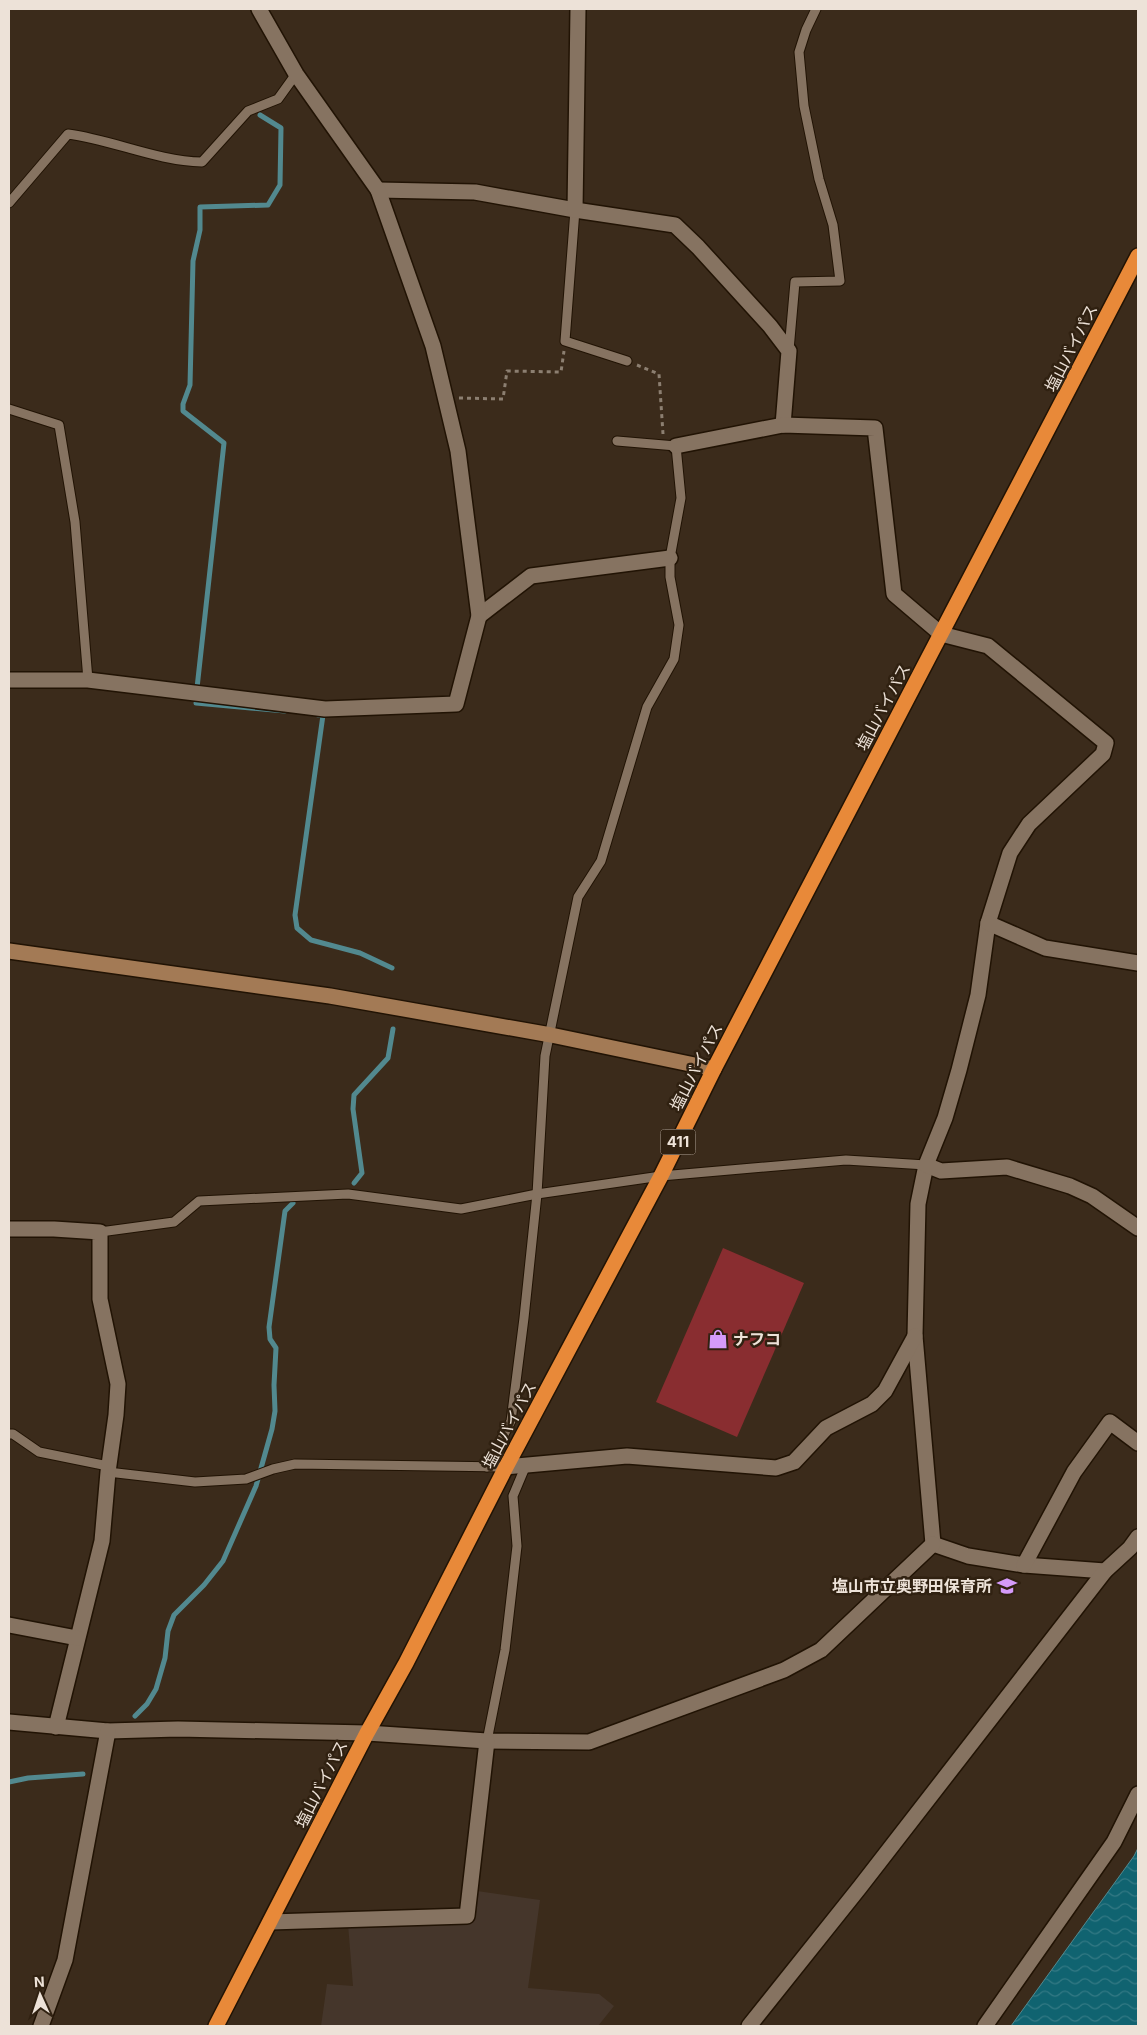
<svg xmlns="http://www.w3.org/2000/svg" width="1147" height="2035" font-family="Inter,'Noto Sans JP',sans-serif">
  <defs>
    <pattern id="water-waves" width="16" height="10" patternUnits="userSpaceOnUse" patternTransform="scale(1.25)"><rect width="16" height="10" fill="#106370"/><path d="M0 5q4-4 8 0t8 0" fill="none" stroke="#337984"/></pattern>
  </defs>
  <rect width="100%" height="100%" fill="#3b2b1b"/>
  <!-- education -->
  <polygon fill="#45362b" points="477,1891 540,1900 528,1988 599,1994 614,2006 598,2026 321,2026 327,1984 353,1986 348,1924 471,1921"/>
  <!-- water -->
  <polygon fill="url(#water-waves)" stroke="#52898f" points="1138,1848 1138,2026 1011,2026 1134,1856"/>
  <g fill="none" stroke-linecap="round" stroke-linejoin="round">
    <!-- stream -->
    <g stroke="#52898f" stroke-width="5">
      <polyline points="197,688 224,443 183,411 183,404 190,385 193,261 200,230 200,207 268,205 280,185 281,128 260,115"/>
      <polyline points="196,703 285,711"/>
      <polyline points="318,715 323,715 295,915 297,928 311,940 360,953 392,968"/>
      <polyline points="354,1183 362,1173 353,1109 354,1095 388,1058 393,1029"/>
      <polyline points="135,1716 147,1704 156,1689 165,1658 168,1631 174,1615 204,1585 223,1561 256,1486 272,1429 275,1411 274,1385 276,1348 270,1339 269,1327 285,1211 293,1203"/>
      <polyline points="9,1782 28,1778 83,1774"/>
    </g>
  </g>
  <!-- building -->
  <polygon fill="#892d30" points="723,1248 804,1283 737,1437 656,1402"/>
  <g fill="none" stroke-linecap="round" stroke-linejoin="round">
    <defs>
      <g id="lane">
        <path d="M 9,203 L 68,134 C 113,140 157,161 202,162 L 248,111 L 278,99 L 296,74"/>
        <polyline points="575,210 565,341 627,361"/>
        <polyline points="789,350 795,282 840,281 833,225 819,179 804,106 799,52 806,30 816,9"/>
        <polyline points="9,409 59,425 75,522 88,680"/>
        <polyline points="100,1232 174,1222 199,1201 348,1194 461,1209 537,1194 661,1176 846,1160 926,1165"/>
        <polyline points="9,1434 13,1434 39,1452 108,1466"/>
        <polyline points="487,1467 511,1421 524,1318 537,1194 545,1056 578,897 601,861 647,707 674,659 679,625 670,577 670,558 681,498 676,446 617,441"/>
        <polyline points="108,1472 195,1482 246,1479 273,1469 295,1464 506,1467"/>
        <polyline points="487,1741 505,1650 517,1546 513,1496 526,1465"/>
      </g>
      <g id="street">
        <polyline points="378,190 475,192 575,210 675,225 698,247 770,326 789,351 783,425"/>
        <polyline points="575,210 578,9"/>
        <polyline points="676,446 783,425 875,428 894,594 941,634 988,646 1106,743 1103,754 1029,824 1010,853 988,923 978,995 959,1070 945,1118 926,1165 918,1204 915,1336 933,1544"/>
        <polyline points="479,616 531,576 670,558"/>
        <polyline points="9,680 88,680 325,709 456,704 479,616 458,451 433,346 378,190 296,74 259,9"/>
        <polyline points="988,923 1045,948 1138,963"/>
        <polyline points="926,1165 941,1171 1007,1167 1070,1186 1092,1196 1138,1228"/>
        <polyline points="9,1229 54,1229 100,1232 100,1299 118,1384 116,1415 108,1472 102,1541 56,1727"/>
        <polyline points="506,1467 627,1456 776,1468 794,1462 826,1428 872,1404 885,1391 915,1336"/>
        <polyline points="933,1544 968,1556 1024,1565 1105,1571"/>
        <polyline points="1024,1565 1074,1472 1110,1422 1138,1443"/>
        <polyline points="9,1625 77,1638"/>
        <polyline points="9,1722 108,1731 178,1729 367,1733 487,1741 589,1742 784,1670 821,1650 933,1544"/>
        <polyline points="270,1922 467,1916 487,1741"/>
        <polyline points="41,2026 65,1960 108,1731"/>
        <polyline points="749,2026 860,1887 1105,1571 1130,1548 1138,1537"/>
        <polyline points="985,2026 1114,1842 1138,1794"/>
      </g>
      <polyline id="secondary" points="9,951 330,996 551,1035 714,1069"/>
      <polyline id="highway" points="216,2026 367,1733 406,1663 506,1467 661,1176 714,1069 1138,256"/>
    </defs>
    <!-- lane casing -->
    <use href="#lane" stroke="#211304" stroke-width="11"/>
    <!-- street casing -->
    <use href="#street" stroke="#211304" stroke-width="18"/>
    <!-- secondary casing -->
    <use href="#secondary" stroke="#211304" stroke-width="18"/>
    <!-- highway casing -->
    <use href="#highway" stroke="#211304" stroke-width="18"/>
    <!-- path -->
    <g stroke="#8c7f71" stroke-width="3" stroke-dasharray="4 4" stroke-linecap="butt">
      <polyline points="637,365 659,374 663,434"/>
      <polyline points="459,398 503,399 507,371 561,372 564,351"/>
    </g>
    <!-- lane -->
    <use href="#lane" stroke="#867361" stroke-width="9"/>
    <!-- street -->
    <use href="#street" stroke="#867361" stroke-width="15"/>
    <!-- secondary -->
    <use href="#secondary" stroke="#a37a55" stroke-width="15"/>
    <!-- highway -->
    <use href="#highway" stroke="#e88939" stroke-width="15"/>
  </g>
  <!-- icons -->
  <defs>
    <symbol id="shop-bare" viewBox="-9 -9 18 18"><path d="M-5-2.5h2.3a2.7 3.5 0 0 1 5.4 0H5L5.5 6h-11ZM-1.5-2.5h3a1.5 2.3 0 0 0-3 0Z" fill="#d59bfa" stroke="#302111" stroke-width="2.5" paint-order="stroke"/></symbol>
    <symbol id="school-bare" viewBox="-9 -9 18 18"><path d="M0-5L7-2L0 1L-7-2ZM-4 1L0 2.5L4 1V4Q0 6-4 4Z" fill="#d59bfa" stroke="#302111" stroke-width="2.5" paint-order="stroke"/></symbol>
  </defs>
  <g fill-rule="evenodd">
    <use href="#shop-bare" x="704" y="1325" width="28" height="28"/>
    <use href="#school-bare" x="993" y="1572" width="28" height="28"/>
  </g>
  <g text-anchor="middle" stroke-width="5" stroke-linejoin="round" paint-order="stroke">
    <!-- shield labels -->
    <rect fill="#302111" stroke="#b4a89c" stroke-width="1" x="660.5" y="1129.5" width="35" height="25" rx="4"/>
    <g font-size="15" font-weight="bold" fill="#ede2d8">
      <text x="678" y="1147">411</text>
    </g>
    <!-- street labels -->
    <g font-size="16" fill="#ede2d8" stroke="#302111">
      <text transform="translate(1071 348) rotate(-63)" y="6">塩山バイパス</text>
      <text transform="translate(883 707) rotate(-62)" y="6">塩山バイパス</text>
      <text transform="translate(696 1067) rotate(-63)" y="6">塩山バイパス</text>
      <text transform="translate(509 1425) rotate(-62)" y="6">塩山バイパス</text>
      <text transform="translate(321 1784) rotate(-63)" y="6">塩山バイパス</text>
    </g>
    <!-- poi labels -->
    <g font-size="16" font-weight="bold" fill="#ede2d8" stroke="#302111" text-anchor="start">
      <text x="733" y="1345">ナフコ</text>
      <text x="992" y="1592" text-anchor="end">塩山市立奥野田保育所</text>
    </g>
  </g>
  <!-- border -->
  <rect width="1147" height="2035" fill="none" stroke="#ede2d8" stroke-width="20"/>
  <!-- north arrow -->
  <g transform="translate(40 1995) rotate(357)" stroke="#302111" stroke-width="4" paint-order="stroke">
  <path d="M0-4L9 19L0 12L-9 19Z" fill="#ede2d8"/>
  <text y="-8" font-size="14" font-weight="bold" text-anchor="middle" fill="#ede2d8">N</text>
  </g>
</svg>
